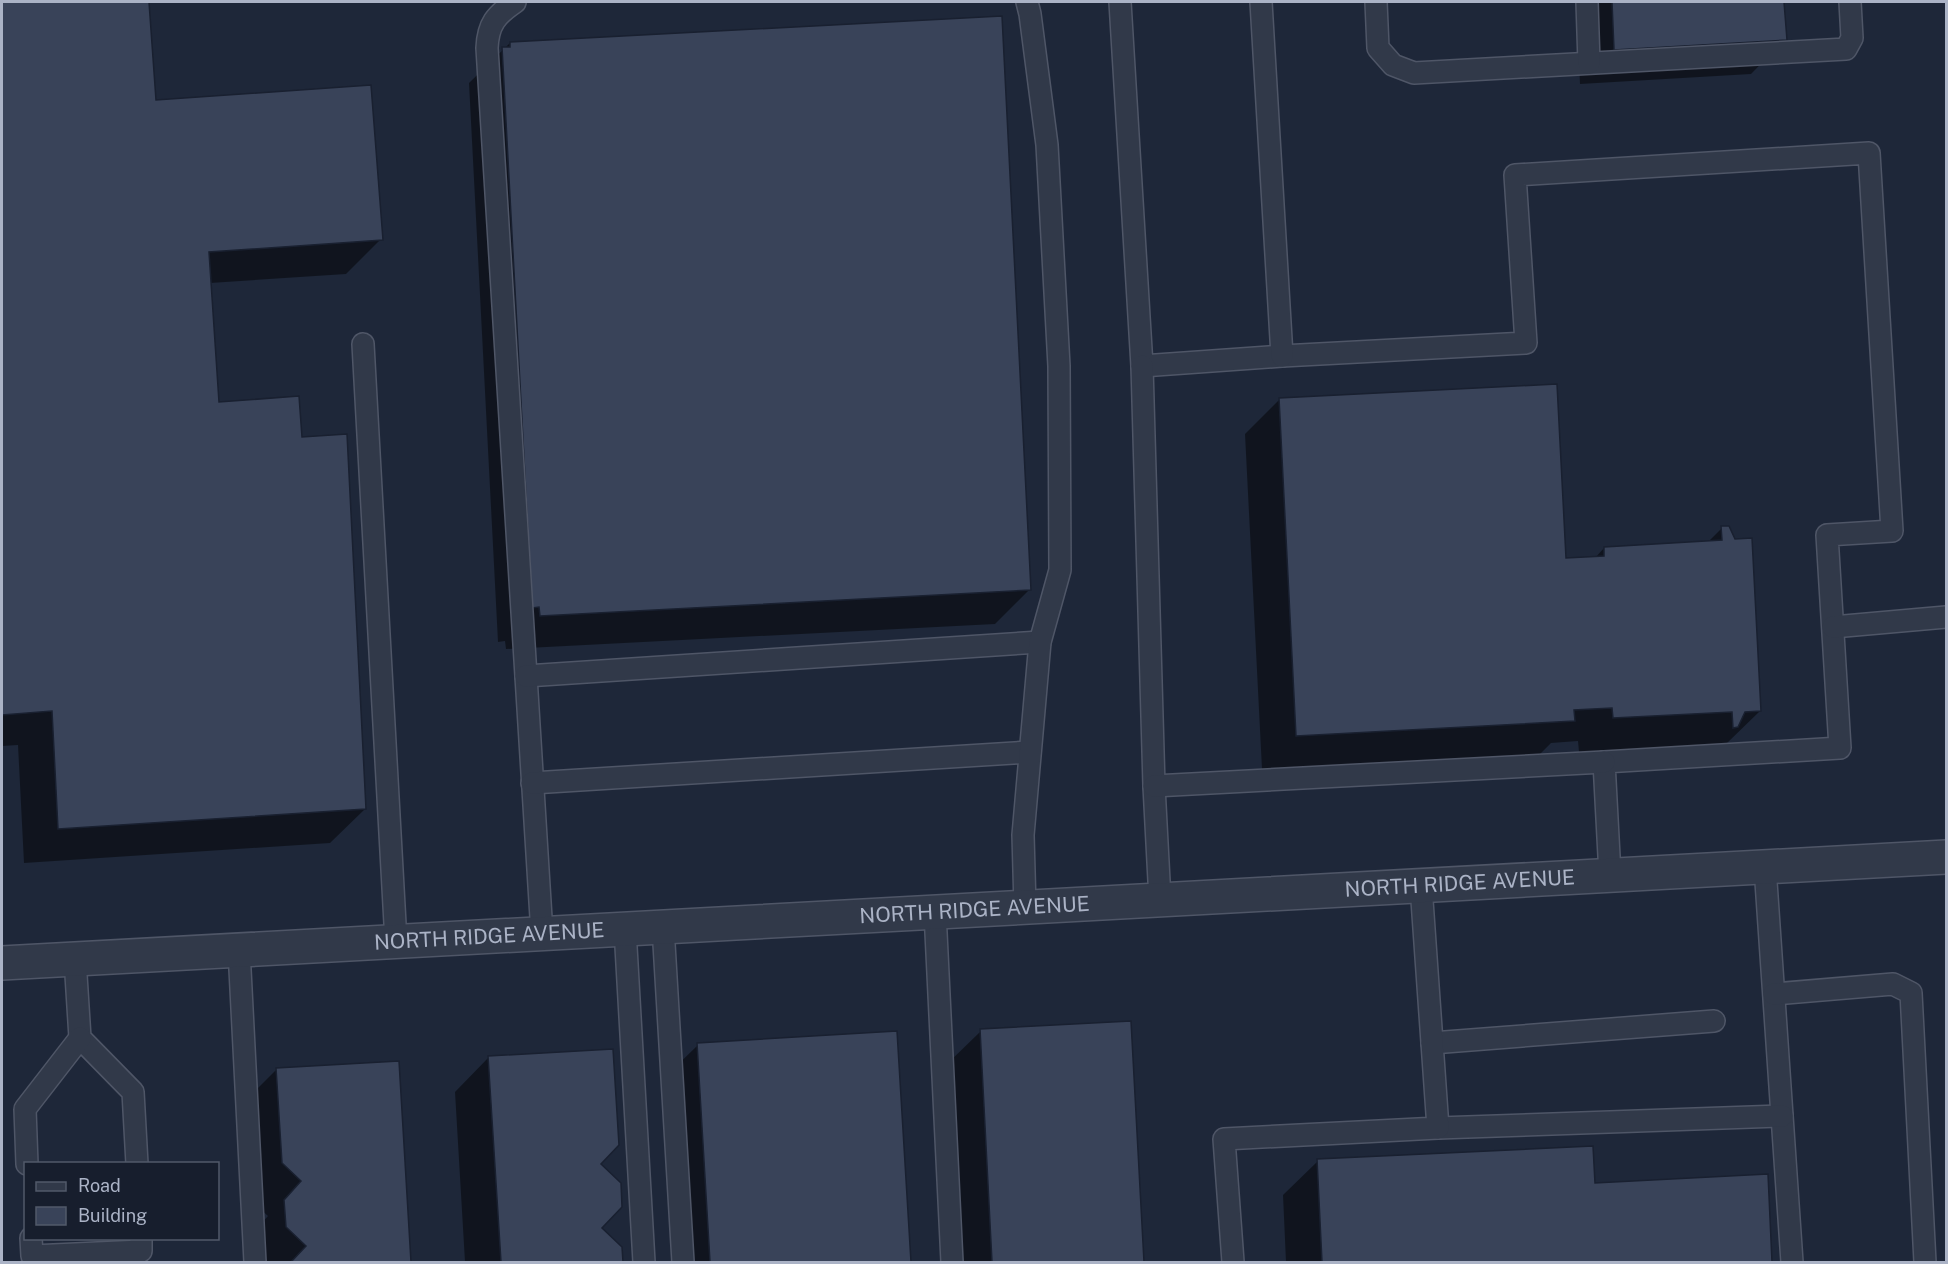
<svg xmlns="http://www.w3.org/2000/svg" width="1948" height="1264" font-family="'Public Sans',sans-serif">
  <rect width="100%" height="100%" fill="#1e2739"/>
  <!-- shadow -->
  <g fill="#0007">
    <polygon points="2,2 148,2 155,102 381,239 346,274 210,283 218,403 301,438 365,809 330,843 24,863 18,745 2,746"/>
    <polygon points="1576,2 1783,2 1785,39 1751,74 1580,84"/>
    <polygon points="510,43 1030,589 995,624 506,649 505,641 498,642 469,83"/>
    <polygon points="1279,400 1565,559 1595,558 1604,548 1707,543 1722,528 1760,711 1725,745 1699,762 1699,746 1579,752 1578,741 1551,743 1539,755 1262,769 1245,434"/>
    <polygon points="1130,1023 1142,1262 957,1262 946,1065 981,1031"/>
    <polygon points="895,1033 909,1262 674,1262 663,1079 698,1045"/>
    <polygon points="489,1057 599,1164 600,1228 621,1248 622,1262 465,1262 455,1092"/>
    <polygon points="397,1062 409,1262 253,1262 250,1236 268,1216 248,1198 242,1104 276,1070"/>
    <polygon points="1318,1161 1593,1184 1766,1176 1770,1262 1286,1262 1283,1195"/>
  </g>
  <!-- building -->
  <g fill="#394359" stroke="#192030" stroke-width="1.5">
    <polygon points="2,2 149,2 156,100 371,85 383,240 209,252 219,402 299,396 302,437 347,434 366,809 58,829 52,711 2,715"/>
    <polygon points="1612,2 1784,2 1787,40 1614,50"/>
    <polygon points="1002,16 1031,590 540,616 539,607 532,608 502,47 510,47 510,42"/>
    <polygon points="1557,384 1566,558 1604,556 1604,547 1722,540 1721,526 1729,526 1735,539 1752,538 1761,711 1745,712 1738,727 1733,728 1732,712 1613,718 1612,708 1574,710 1575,721 1296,736 1279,398"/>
    <polygon points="1131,1021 1144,1262 992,1262 980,1029"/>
    <polygon points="897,1031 911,1262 710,1262 697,1043"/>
    <polygon points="613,1049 619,1145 601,1164 621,1183 622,1207 602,1228 622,1247 623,1262 501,1262 488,1056"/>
    <polygon points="399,1061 411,1262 291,1262 306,1246 286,1227 284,1200 301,1181 282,1163 276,1068"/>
    <polygon points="1593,1146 1595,1183 1768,1174 1772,1262 1322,1262 1317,1159"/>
  </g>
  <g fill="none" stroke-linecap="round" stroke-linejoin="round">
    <defs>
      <g id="lane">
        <path d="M 515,2 C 496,15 488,24 487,48 L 542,934"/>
        <polyline points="1120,2 1142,366 1282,356 1526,343 1515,175 1869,153 1892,531 1827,535 1840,748 1604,762 1610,875"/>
        <polyline points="1261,2 1282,356"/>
        <polyline points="1376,2 1378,48 1393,65 1414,73 1846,49 1852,38 1850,2"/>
        <polyline points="1587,2 1589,63"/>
        <polyline points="363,344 396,942"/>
        <polyline points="1142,366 1154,786 1160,900"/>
        <polyline points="1833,627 1946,617"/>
        <polyline points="526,676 1040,642"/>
        <polyline points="532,783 1030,752"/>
        <polyline points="1154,786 1604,762"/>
        <polyline points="1765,867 1792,1262"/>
        <polyline points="1025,907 1023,835 1040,642 1060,570 1059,366 1047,145 1030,14 1027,2"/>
        <polyline points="935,912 952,1262"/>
        <polyline points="663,927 683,1262"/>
        <polyline points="625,929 644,1262"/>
        <polyline points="239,950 255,1262"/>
        <polyline points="75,959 80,1038 133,1092 137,1164"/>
        <polyline points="1774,994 1893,984 1911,993 1925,1262"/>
        <polyline points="1432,1043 1714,1021"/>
        <polyline points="1438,1128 1782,1116"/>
        <polyline points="27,1164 25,1109 80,1038"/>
        <polyline points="31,1238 32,1256 141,1251 141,1238"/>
        <polyline points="1233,1262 1224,1139 1438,1128 1421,886"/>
      </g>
      <g id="street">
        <path id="s1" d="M 2,963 L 1946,857"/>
      </g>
    </defs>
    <!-- lane casing -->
    <use href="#lane" stroke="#4f5667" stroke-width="24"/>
    <!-- street casing -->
    <use href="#street" stroke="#4f5667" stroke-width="36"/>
    <!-- lane -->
    <use href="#lane" stroke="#313949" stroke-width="21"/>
    <!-- street -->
    <use href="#street" stroke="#313949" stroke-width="33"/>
  </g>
  <g text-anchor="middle" stroke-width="6" stroke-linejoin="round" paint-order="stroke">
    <!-- street labels -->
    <g font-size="21" fill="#abb3c6" stroke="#171e2d">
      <text dy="7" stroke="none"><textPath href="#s1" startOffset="1460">NORTH RIDGE AVENUE</textPath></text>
      <text dy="7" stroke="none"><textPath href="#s1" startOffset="974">NORTH RIDGE AVENUE</textPath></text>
      <text dy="7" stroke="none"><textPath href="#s1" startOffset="488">NORTH RIDGE AVENUE</textPath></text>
    </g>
  </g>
  <!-- border -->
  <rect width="1948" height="1264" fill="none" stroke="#abb3c6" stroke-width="6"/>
  <!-- legend -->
  <rect x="24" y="1162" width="195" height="78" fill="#171e2d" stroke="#525a6a" stroke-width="1.5"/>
  <rect x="36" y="1182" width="30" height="9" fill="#313949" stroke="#525a6a" stroke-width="1.5"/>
  <text x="78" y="1192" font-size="18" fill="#abb3c6">Road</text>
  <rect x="36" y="1207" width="30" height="18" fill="#394359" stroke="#525a6a" stroke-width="1.5"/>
  <text x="78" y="1222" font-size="18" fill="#abb3c6">Building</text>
</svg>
